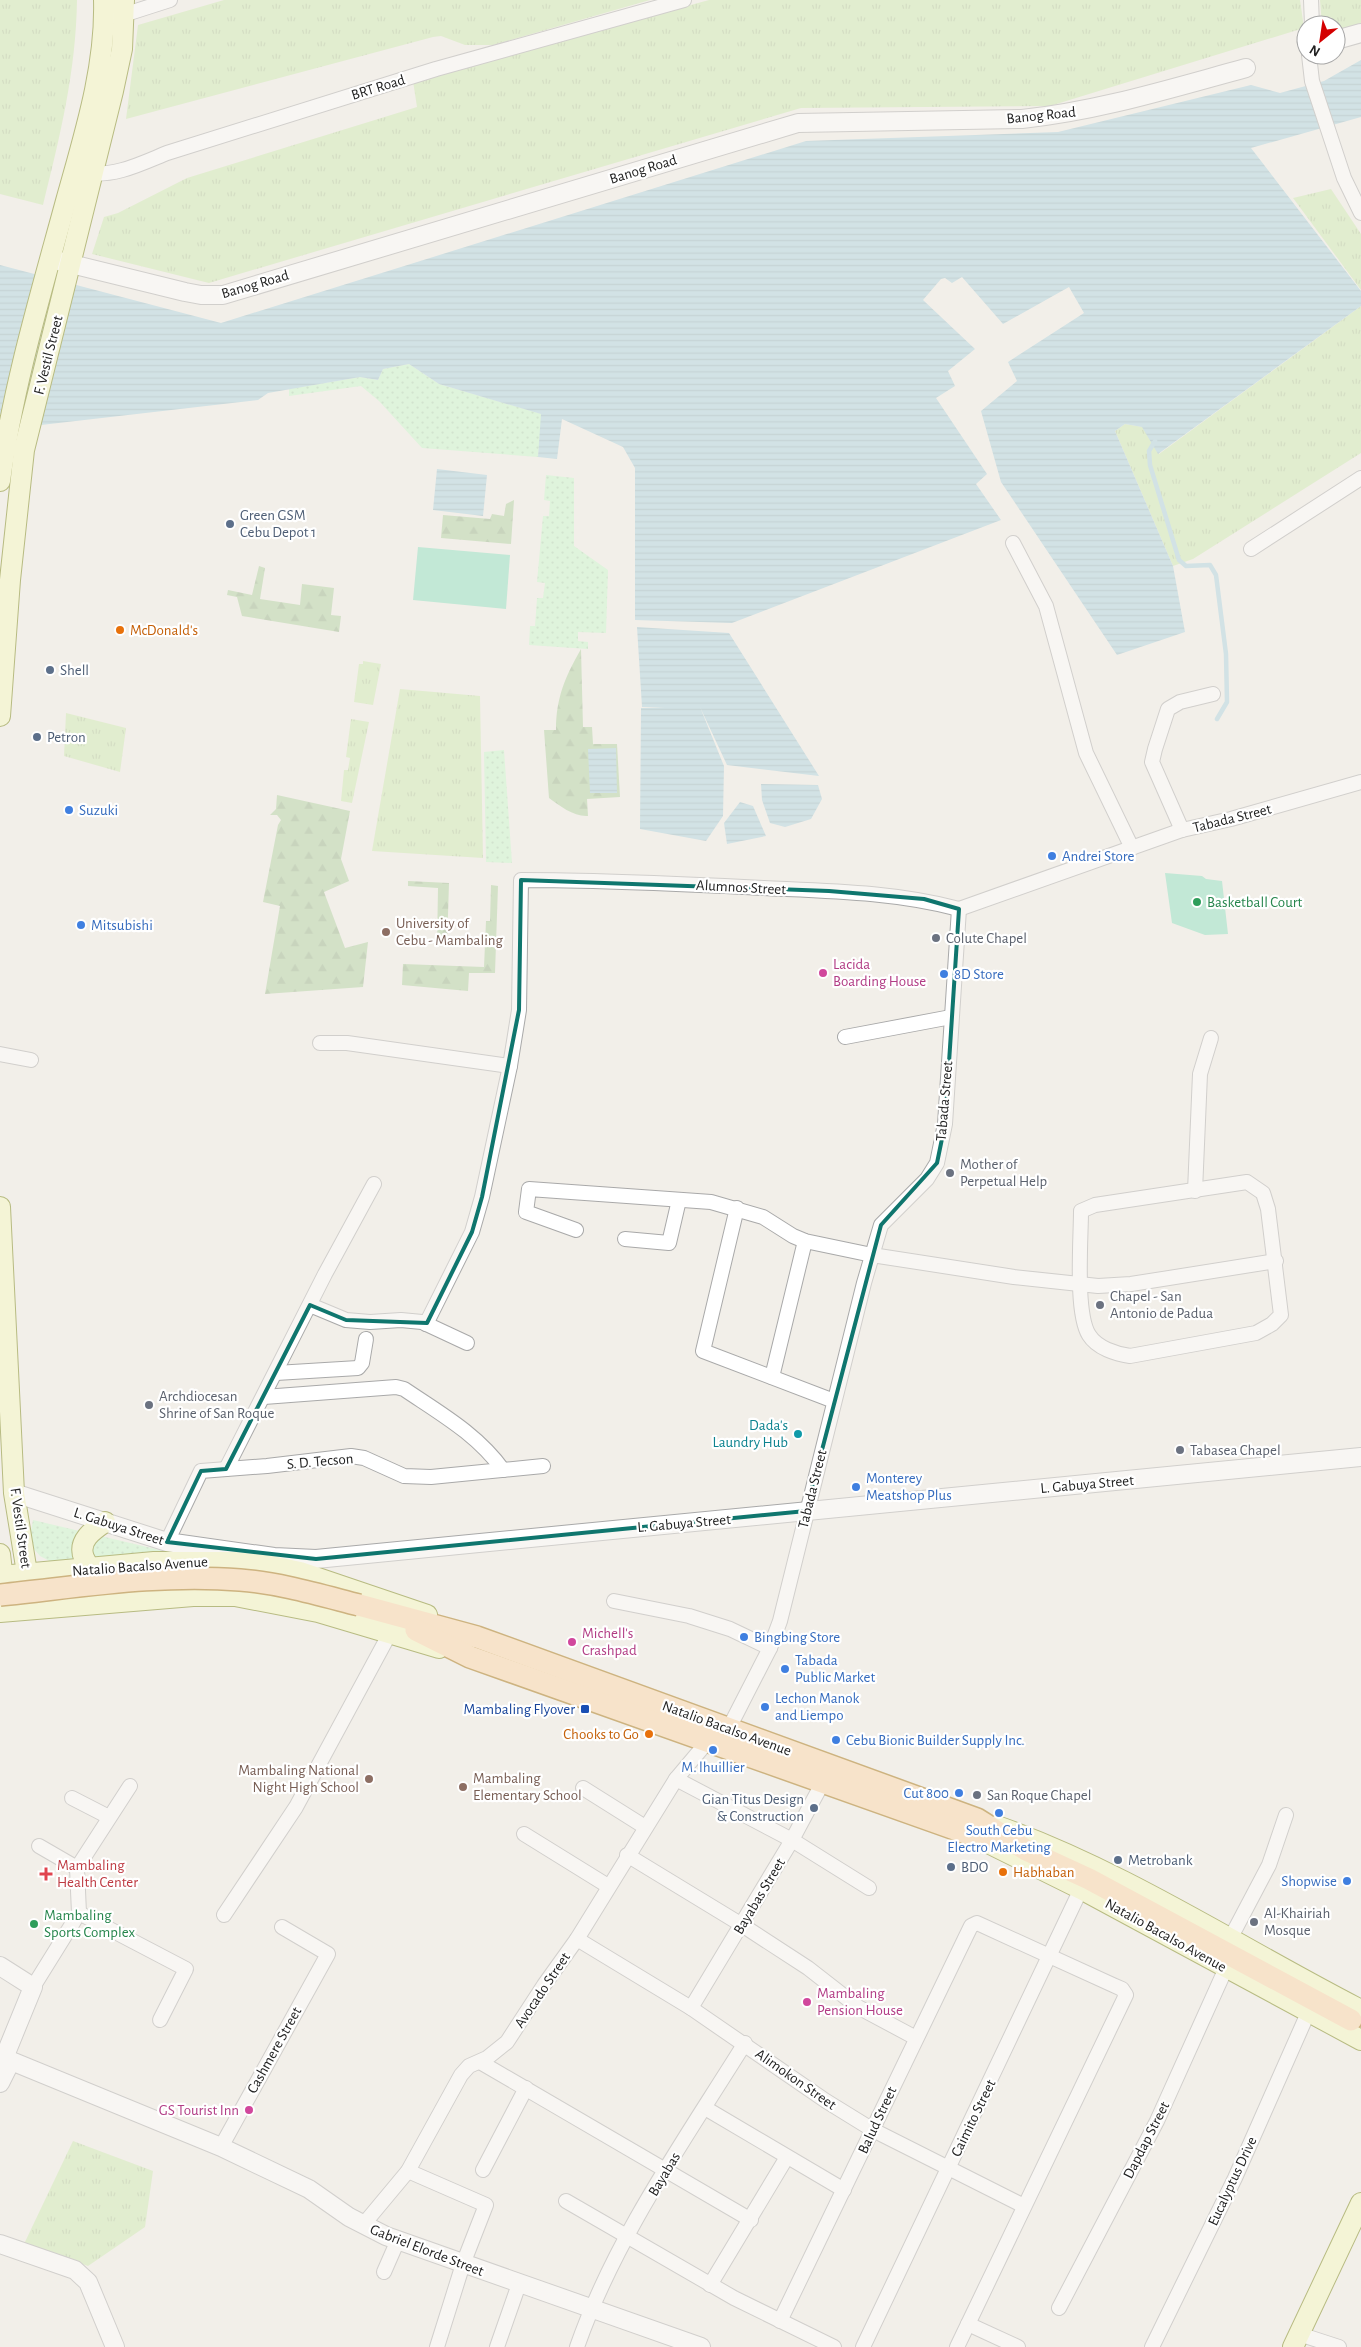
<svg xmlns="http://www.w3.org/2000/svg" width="1361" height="2347" font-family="'Alegreya Sans',sans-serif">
  <defs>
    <pattern id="grass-tufts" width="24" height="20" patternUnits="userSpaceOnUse" patternTransform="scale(1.25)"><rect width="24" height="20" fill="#cdebb0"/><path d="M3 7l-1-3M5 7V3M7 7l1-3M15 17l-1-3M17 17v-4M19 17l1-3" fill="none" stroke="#b0c997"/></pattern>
    <pattern id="forest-firs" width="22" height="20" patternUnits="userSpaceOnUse" patternTransform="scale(1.25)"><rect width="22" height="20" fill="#add19e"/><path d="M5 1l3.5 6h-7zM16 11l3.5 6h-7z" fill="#95b388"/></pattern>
    <pattern id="park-dots" width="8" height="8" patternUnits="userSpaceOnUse" patternTransform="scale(1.25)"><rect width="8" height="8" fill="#c8facc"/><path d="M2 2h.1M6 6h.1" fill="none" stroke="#acd6af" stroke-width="1.8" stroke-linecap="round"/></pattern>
    <pattern id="water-rules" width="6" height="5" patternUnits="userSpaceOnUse" patternTransform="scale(1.25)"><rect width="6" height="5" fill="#aad3df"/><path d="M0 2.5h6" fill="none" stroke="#92b5bf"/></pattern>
  </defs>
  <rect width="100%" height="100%" fill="#f2efe9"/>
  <!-- grass -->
  <g fill="url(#grass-tufts)">
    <path d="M 0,0 L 77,0 C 76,72 60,136 43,205 L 0,194 Z"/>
    <polygon points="224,0 650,0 493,45 465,45 441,36 433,37 126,119 138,25"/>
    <polygon points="709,0 1300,0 1304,28 1050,106 801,108 209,283 92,254 104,217 118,213 187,178 417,107 413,81"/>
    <polygon points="1320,0 1361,0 1361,23 1336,31 1336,25 1322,25"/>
    <polygon points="1331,189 1361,234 1361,290 1293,198"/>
    <polygon points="1361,306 1361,453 1193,559 1173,566 1115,431 1125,424 1143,427 1159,454"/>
    <polygon points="363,661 381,664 373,705 354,702 359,664 363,664"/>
    <polygon points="400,689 480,696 483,858 372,851"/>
    <polygon points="66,713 126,728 120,772 64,756"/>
    <polygon points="351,719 369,722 352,803 341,801 344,770 348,770 350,758 346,757"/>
    <polygon points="73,2141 153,2171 145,2227 88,2266 24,2244"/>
  </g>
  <!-- forest -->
  <g fill="url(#forest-firs)">
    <polygon points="514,500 511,544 441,538 443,515 490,519 492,514 504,516 506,504"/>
    <polygon points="259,566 265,568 260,599 300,605 302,584 334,588 331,615 341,616 339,632 242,616 237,597 227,595 228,590 252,595"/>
    <path d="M 581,649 L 583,727 L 592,727 L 593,744 L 617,744 L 620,797 L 587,799 L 588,816 C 574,817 560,806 549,798 L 544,730 L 556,730 C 556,698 565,677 581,649 Z"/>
    <polygon points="277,795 350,811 341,859 349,881 324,892 345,948 368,942 363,987 265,994 280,906 263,902 278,825 281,820 277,815 270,815 276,809"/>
    <polygon points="408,881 449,883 447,946 437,945 438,888 408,886"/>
    <polygon points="491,885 498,886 495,973 469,973 468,991 402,985 403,964 484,967 486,921 490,921"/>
  </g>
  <!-- park -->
  <g fill="url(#park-dots)">
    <polygon points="409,364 439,384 542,414 538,457 422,448 379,401 361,386 289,396 289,389 360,377 378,380 383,369"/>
    <polygon points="546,475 574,478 574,546 608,570 606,633 578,632 578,641 588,642 588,649 529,645 530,626 535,626 537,598 543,598 545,583 537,582 543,516 549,516 550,501 544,500"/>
    <polygon points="504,750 512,863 486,862 484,752"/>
    <polygon points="33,1520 181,1555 61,1567 40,1556 29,1543"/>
  </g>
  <!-- pitch -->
  <g fill="#88e0be">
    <polygon points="418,547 510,555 506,609 413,600"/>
    <polygon points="1165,873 1202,876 1206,879 1222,881 1228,934 1205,935 1172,923"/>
  </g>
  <!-- water -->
  <g fill="url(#water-rules)">
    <polygon points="1361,60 1361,117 1251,148 1361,291 1361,306 1158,454 1142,427 1125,424 1115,431 1173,566 1185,632 1117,655 1001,482 981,411 1017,381 1008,362 1084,313 1069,287 1003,324 962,277 952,283 945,278 941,279 923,300 975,349 948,371 955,386 936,398 987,474 976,484 1001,520 732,623 635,620 635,468 623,447 562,419 557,459 538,457 541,414 439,384 409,364 383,369 378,380 360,377 268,393 258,400 41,425 0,414 0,265 221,323 806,141 1058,132 1251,85 1280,93 1324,81"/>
    <polygon points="437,469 487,475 483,516 433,510"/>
    <polygon points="637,627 729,633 819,776 727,765 700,707 724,766 723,816 706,841 640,829 641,708 665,708 642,707"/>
    <polygon points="616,748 617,793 590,793 588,749"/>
    <polygon points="761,784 818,785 822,799 811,819 785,827 770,823 762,800"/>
    <polygon points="740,802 753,806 766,836 727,844 724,823"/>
  </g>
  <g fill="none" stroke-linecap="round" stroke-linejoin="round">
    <!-- stream -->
    <polyline stroke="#aad3df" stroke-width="4.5" points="1155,441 1149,451 1150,465 1179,560 1186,566 1210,565 1216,575 1226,654 1227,702 1217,719"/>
    <defs>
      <g id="minor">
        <polyline points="1311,0 1312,25"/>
        <polyline points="117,17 170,0"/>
        <polyline points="1309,55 1312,81 1344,178 1361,213"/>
        <path d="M 85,173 C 115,177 140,164 167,153 L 436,69 L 684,0"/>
        <polyline points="1013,543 1046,606 1086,753 1132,848"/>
        <polyline points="1251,549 1361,478"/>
        <polyline points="1182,830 1152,762 1155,749 1168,709 1180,702 1213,694"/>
        <polyline points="959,909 1182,830 1231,819 1361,782"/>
        <polyline points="845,1037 951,1017"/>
        <polyline points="320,1043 347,1043 510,1066"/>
        <polyline points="0,1054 31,1060"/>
        <path d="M 1247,1182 L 1263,1193 L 1268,1209 L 1281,1315 L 1272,1324 L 1256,1333 L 1130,1356 C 1116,1354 1097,1348 1089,1335 C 1075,1313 1081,1239 1081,1211 L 1095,1205 Z"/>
        <polyline points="1195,1191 1200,1074 1211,1038"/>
        <polyline points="737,1208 703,1351 834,1401"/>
        <polyline points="576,1230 526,1212 529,1189 711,1202 763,1217 793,1236 805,1241 872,1255 1014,1277 1098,1286 1131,1284 1276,1261"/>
        <polyline points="625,1239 669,1243 679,1200"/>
        <polyline points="310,1305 346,1320 370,1322 401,1320 422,1322 467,1343"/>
        <path d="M 426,1324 L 472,1232 L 482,1197 L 510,1066 L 519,1010 L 521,880 C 602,880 683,884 764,888 C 829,891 896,892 959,909"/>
        <polyline points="276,1373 358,1368 362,1363 366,1339"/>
        <polyline points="772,1377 805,1241"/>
        <path d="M 264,1397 L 396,1387 L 404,1389 C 441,1414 477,1434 503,1470"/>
        <polyline points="226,1469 325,1274 374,1184"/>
        <polyline points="167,1542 201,1471 267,1466 351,1456 364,1458 404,1476 431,1477 543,1466"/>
        <polyline points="614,1601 689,1616 730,1629 770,1648"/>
        <polyline points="729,1728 770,1648 780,1621 864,1283 881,1225 927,1179 937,1163 945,1124 959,909"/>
        <polyline points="676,1779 792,1840 869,1888"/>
        <polyline points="583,1788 645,1827"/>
        <polyline points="72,1798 109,1817"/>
        <polyline points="524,1834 608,1886"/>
        <polyline points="39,1846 77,1868"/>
        <polyline points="627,1855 742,1925 808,1968 858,2007 916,2038"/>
        <polyline points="79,1913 186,1969 160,2020"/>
        <polyline points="224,1915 296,1807 390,1633"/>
        <polyline points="577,1939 691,2008 826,2101 873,2130 1024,2206"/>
        <polyline points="1230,1939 1269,1865 1286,1815"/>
        <polyline points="33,1987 79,1913 77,1868 130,1786"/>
        <polyline points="691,2008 792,1840 823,1782"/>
        <polyline points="480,2062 751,2220"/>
        <polyline points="705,2108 844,2190"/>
        <polyline points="221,2147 328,1954 282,1927"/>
        <polyline points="483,2170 526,2088"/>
        <polyline points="408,2171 486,2205 463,2264 437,2347"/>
        <polyline points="566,2201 734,2298 834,2347"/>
        <polyline points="363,2225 408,2171 461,2075 469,2066 487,2058 507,2042 544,1985 577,1939 676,1779 708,1741"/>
        <polyline points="384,2272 398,2240"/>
        <polyline points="710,2285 787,2157"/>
        <polyline points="1059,2308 1157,2121 1226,1968"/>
        <polyline points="780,2321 971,1926 977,1923 1113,1985 1122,1989 1126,1995 957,2347"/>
        <polyline points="968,2324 1018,2347"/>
        <polyline points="1299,2334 1339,2347"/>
        <polyline points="497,2347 519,2284"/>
        <path d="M 577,2347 C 615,2238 684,2141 745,2043"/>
        <polyline points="863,2347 1081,1889"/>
        <polyline points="1152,2347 1235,2178 1308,2013"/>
      </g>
      <g id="tertiary">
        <polyline points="1336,40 1361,33"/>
        <path d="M 51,259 L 185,292 L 201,295 L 223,295 L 798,123 L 1022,119 C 1099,111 1172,88 1246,68"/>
        <polyline points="14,1493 167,1542 274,1557 316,1559 1361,1457"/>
        <polyline points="0,1966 33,1987 4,2058 221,2147 309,2189 349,2217 386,2236 701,2347"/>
        <polyline points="0,2083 11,2061"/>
        <polyline points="0,2244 75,2270 88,2282 115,2347"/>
      </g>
      <g id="secondary">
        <path d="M 0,481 C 13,386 41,293 66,201 C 84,136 106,68 104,0"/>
        <polyline points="0,716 10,580 24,450 113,91 122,49 124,0"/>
        <polyline points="0,1207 14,1493 29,1585"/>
        <polyline points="0,1554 4,1589"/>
        <polyline points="0,1576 154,1562 234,1562 267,1565 300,1572 427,1615"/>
        <path d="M 93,1581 C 92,1571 88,1566 84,1558 C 77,1541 93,1530 105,1522"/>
        <polyline points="0,1612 193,1596 235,1596 318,1612 439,1648"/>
        <path d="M 997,1826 C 1126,1872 1240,1948 1361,2010"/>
        <polyline points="984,1841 1081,1889 1361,2040"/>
        <polyline points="1293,2347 1361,2203"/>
      </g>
      <g id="primary">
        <polyline points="359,1605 477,1637 977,1819 1026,1850 1089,1879 1351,2020"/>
        <polyline points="416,1630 470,1657 969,1834 1002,1843"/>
      </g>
    </defs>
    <!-- minor casing -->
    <use href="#minor" stroke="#a9a9a9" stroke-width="16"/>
    <!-- tertiary casing -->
    <use href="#tertiary" stroke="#a9a9a9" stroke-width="20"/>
    <!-- secondary casing -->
    <use href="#secondary" stroke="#707d05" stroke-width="22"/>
    <!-- primary casing -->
    <use href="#primary" stroke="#a06b00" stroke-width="24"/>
    <!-- minor -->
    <use href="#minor" stroke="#fff" stroke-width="14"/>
    <!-- tertiary -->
    <use href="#tertiary" stroke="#fff" stroke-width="18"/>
    <!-- secondary -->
    <use href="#secondary" stroke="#f7fabf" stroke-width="20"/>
    <!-- primary -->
    <use href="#primary" stroke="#fcd6a4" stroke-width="21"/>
    <defs>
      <path id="primary-bridge" d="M 0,1595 C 79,1587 160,1573 240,1580 C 280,1583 320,1595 359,1605"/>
    </defs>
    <!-- primary-bridge casing -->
    <use href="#primary-bridge" stroke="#a06b00" stroke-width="24" stroke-linecap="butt"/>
    <!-- primary-bridge -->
    <use href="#primary-bridge" stroke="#fcd6a4" stroke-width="21"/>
  </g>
  <!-- marked area -->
  <path d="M0 0H1361V2347H0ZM 521,880 L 829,891 L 924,899 L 959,909 L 945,1124 L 937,1163 L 881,1225 L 806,1511 L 316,1559 L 167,1542 L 201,1471 L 226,1469 L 310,1305 L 346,1320 L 427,1323 L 472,1232 L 482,1197 L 519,1010 Z" fill="#f2efe9" fill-opacity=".55" fill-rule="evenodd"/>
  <path fill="none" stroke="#0f766e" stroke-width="4" stroke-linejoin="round" d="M 521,880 L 829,891 L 924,899 L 959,909 L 945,1124 L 937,1163 L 881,1225 L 806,1511 L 316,1559 L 167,1542 L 201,1471 L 226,1469 L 310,1305 L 346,1320 L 427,1323 L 472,1232 L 482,1197 L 519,1010 Z"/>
  <!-- markers -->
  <g fill="#5c6f8a" stroke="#fff" stroke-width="2">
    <circle cx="230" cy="524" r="5"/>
    <circle cx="50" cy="670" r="5"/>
    <circle cx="37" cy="737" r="5"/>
    <circle cx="814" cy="1808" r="5"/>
    <circle cx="1118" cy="1860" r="5"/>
    <circle cx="951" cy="1867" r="5"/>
  </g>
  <g fill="#e8710a" stroke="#fff" stroke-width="2">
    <circle cx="120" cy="630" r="5"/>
    <circle cx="649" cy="1734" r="5"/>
    <circle cx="1003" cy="1872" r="5"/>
  </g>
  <g fill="#3f7fe0" stroke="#fff" stroke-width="2">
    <circle cx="69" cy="810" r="5"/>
    <circle cx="1052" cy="856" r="5"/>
    <circle cx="81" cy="925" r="5"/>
    <circle cx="944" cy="974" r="5"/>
    <circle cx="856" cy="1487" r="5"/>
    <circle cx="744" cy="1637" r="5"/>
    <circle cx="785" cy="1669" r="5"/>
    <circle cx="765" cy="1707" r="5"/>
    <circle cx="836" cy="1740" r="5"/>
    <circle cx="713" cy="1750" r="5"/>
    <circle cx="959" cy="1793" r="5"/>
    <circle cx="999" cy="1813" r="5"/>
    <circle cx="1347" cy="1881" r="5"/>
  </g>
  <g fill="#2e9e5b" stroke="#fff" stroke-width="2">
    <circle cx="1197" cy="902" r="5"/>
    <circle cx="34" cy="1924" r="5"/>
  </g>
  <g fill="#8d6e63" stroke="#fff" stroke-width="2">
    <circle cx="386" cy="932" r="5"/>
    <circle cx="369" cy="1779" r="5"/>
    <circle cx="463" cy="1787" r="5"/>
  </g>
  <g fill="#6b7280" stroke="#fff" stroke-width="2">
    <circle cx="936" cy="938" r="5"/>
    <circle cx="950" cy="1173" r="5"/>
    <circle cx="1100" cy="1305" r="5"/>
    <circle cx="149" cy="1405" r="5"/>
    <circle cx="1180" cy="1450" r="5"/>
    <circle cx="977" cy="1795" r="5"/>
    <circle cx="1254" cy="1922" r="5"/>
  </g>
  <g fill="#d1479c" stroke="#fff" stroke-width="2">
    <circle cx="823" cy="973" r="5"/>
    <circle cx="572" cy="1642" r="5"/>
    <circle cx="807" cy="2002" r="5"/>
    <circle cx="249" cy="2110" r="5"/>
  </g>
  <circle fill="#0f9aa8" stroke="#fff" stroke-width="2" cx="798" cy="1434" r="5"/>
  <rect fill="#1a4fb4" stroke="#fff" stroke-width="2" x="580" y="1704" width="10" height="10" rx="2.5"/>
  <path fill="#e0444e" stroke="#fff" stroke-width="2" d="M43.5 1866.5h5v5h5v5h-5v5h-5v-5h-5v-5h5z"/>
  <g text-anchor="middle" stroke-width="4.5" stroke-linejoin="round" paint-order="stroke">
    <!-- street labels -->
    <g font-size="15" fill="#222" stroke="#fff">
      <text transform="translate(378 87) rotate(-17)" y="5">BRT Road</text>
      <text transform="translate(1041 115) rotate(-6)" y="5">Banog Road</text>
      <text transform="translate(643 169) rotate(-17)" y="5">Banog Road</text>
      <text transform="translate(255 284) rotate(-16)" y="5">Banog Road</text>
      <text transform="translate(48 355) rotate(-76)" y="5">F. Vestil Street</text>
      <text transform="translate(1232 818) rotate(-14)" y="5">Tabada Street</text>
      <text transform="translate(741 887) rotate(3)" y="5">Alumnos Street</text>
      <text transform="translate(944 1101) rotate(-85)" y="5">Tabada Street</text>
      <text transform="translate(320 1461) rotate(-5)" y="5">S. D. Tecson</text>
      <text transform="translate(1087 1484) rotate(-5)" y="5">L. Gabuya Street</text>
      <text transform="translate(812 1489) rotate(-76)" y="5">Tabada Street</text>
      <text transform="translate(684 1523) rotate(-5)" y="5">L. Gabuya Street</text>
      <text transform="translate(119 1526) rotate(18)" y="5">L. Gabuya Street</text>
      <text transform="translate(21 1528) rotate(82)" y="5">F. Vestil Street</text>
      <text transform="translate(140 1566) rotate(-4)" y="5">Natalio Bacalso Avenue</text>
      <text transform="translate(727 1728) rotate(20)" y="5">Natalio Bacalso Avenue</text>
      <text transform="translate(759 1896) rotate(-59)" y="5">Bayabas Street</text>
      <text transform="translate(1166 1935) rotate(29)" y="5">Natalio Bacalso Avenue</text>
      <text transform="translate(542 1990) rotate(-56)" y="5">Avocado Street</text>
      <text transform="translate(274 2050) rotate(-61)" y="5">Cashmere Street</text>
      <text transform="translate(796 2079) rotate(35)" y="5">Alimokon Street</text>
      <text transform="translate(973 2118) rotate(-64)" y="5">Caimito Street</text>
      <text transform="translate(877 2120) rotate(-65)" y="5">Balud Street</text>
      <text transform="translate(1146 2140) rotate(-63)" y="5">Dapdap Street</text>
      <text transform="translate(664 2174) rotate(-59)" y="5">Bayabas</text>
      <text transform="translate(1232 2181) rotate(-65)" y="5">Eucalyptus Drive</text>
      <text transform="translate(427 2250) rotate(21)" y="5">Gabriel Elorde Street</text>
    </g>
    <!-- service labels -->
    <g font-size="15" fill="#4e5e75" stroke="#fff" text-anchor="start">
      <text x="240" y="520">Green GSM<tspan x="240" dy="17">Cebu Depot 1</tspan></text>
      <text x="60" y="675">Shell</text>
      <text x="47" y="742">Petron</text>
      <text x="804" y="1804" text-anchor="end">Gian Titus Design<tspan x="804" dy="17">&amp; Construction</tspan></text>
      <text x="1128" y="1865">Metrobank</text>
      <text x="961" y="1872">BDO</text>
    </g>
    <!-- food labels -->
    <g font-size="15" fill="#c56008" stroke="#fff" text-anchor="start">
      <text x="130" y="635">McDonald's</text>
      <text x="639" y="1739" text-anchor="end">Chooks to Go</text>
      <text x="1013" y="1877">Habhaban</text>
    </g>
    <!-- shop labels -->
    <g font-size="15" fill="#366cbe" stroke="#fff" text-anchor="start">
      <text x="79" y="815">Suzuki</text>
      <text x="1062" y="861">Andrei Store</text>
      <text x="91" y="930">Mitsubishi</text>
      <text x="954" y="979">8D Store</text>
      <text x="866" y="1483">Monterey<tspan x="866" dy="17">Meatshop Plus</tspan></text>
      <text x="754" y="1642">Bingbing Store</text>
      <text x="795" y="1665">Tabada<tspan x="795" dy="17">Public Market</tspan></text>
      <text x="775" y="1703">Lechon Manok<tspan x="775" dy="17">and Liempo</tspan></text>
      <text x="846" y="1745">Cebu Bionic Builder Supply Inc.</text>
      <text x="713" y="1772" text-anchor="middle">M. lhuillier</text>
      <text x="949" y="1798" text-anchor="end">Cut 800</text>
      <text x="999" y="1835" text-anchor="middle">South Cebu<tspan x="999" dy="17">Electro Marketing</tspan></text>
      <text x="1337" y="1886" text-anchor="end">Shopwise</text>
    </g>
    <!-- leisure labels -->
    <g font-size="15" fill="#27864d" stroke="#fff" text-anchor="start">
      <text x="1207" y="907">Basketball Court</text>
      <text x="44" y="1920">Mambaling<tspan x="44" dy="17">Sports Complex</tspan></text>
    </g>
    <!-- education labels -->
    <g font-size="15" fill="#785e54" stroke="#fff" text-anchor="start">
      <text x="396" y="928">University of<tspan x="396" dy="17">Cebu - Mambaling</tspan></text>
      <text x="359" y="1775" text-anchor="end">Mambaling National<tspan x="359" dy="17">Night High School</tspan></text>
      <text x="473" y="1783">Mambaling<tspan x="473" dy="17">Elementary School</tspan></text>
    </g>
    <!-- worship labels -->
    <g font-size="15" fill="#5b616d" stroke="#fff" text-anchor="start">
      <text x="946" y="943">Colute Chapel</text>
      <text x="960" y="1169">Mother of<tspan x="960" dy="17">Perpetual Help</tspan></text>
      <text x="1110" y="1301">Chapel - San<tspan x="1110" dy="17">Antonio de Padua</tspan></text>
      <text x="159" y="1401">Archdiocesan<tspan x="159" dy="17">Shrine of San Roque</tspan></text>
      <text x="1190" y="1455">Tabasea Chapel</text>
      <text x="987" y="1800">San Roque Chapel</text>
      <text x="1264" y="1918">Al-Khairiah<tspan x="1264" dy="17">Mosque</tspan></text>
    </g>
    <!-- hotel labels -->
    <g font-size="15" fill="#b23c85" stroke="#fff" text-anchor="start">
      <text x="833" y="969">Lacida<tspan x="833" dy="17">Boarding House</tspan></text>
      <text x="582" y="1638">Michell's<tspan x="582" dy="17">Crashpad</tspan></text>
      <text x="817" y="1998">Mambaling<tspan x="817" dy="17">Pension House</tspan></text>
      <text x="239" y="2115" text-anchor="end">GS Tourist Inn</text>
    </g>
    <!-- culture labels -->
    <g font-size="15" fill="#0d838f" stroke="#fff" text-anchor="end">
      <text x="788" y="1430">Dada's<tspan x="788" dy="17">Laundry Hub</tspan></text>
    </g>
    <!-- transit labels -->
    <g font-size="15" fill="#164399" stroke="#fff" text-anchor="end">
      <text x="575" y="1714">Mambaling Flyover</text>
    </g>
    <!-- health labels -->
    <g font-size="15" fill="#be3a42" stroke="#fff" text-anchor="start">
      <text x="57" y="1870">Mambaling<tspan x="57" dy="17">Health Center</tspan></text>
    </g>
  </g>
  <!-- north arrow -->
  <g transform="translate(1321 40) rotate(210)"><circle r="24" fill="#ffffff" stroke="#a7a7a7"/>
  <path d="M0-4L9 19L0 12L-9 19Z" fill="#d40000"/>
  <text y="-8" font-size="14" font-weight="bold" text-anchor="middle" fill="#222222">N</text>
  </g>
</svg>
